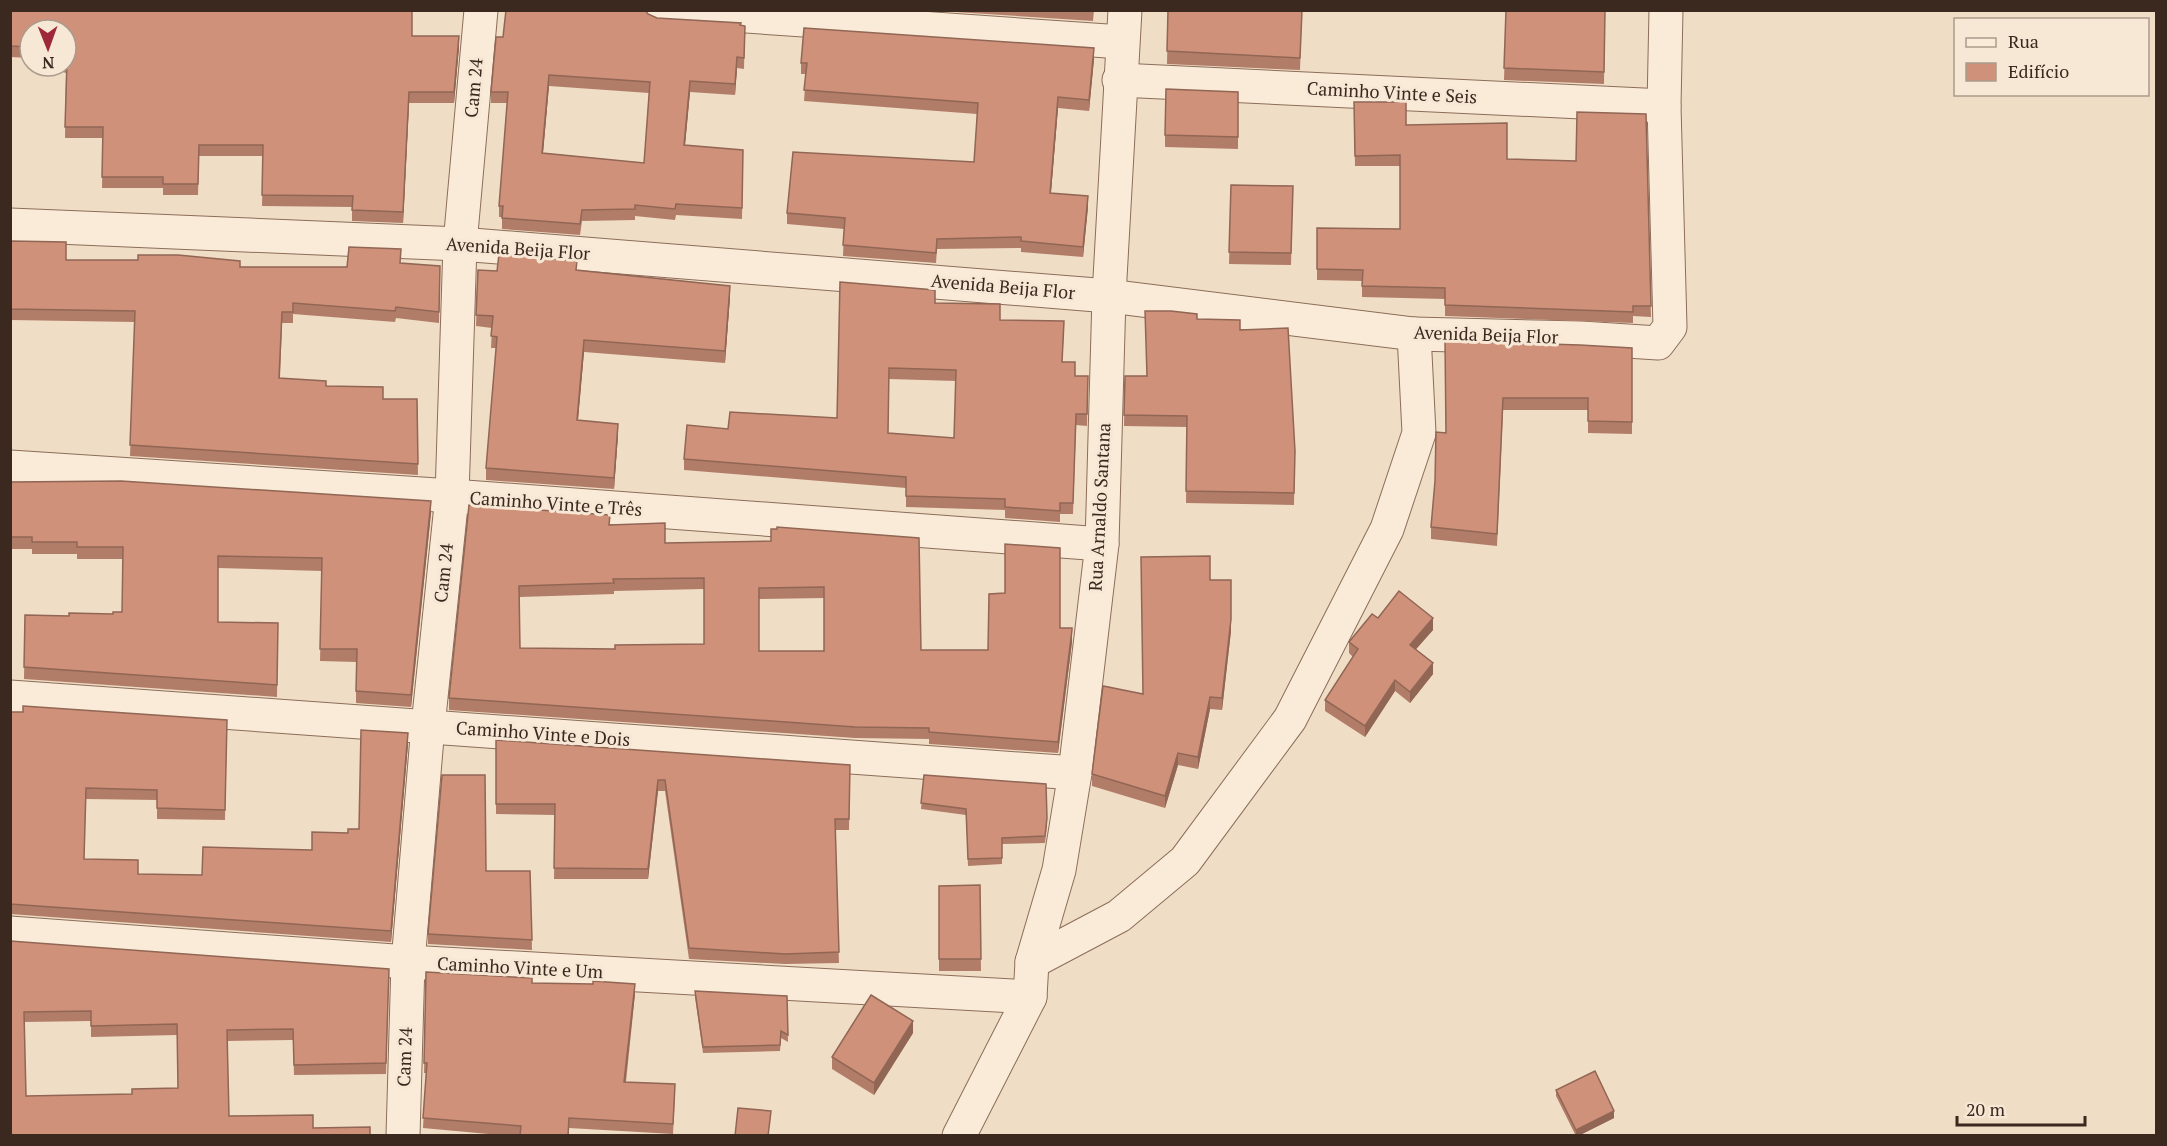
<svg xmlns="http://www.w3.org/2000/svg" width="2167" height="1146" font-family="'PT Serif',serif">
  <rect width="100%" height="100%" fill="#f0ddc5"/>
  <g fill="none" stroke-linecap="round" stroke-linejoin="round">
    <defs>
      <g id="minor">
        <polyline points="659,10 1122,42"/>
        <polyline points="1119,80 1664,106"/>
        <polyline points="10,225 460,244 1109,296 1414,334 1581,338 1658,343 1670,327 1664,106 1666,10"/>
        <polyline points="10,467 452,496 1102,544"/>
        <polyline points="10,697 1075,773"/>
        <polyline points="10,933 408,962 1030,997"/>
        <polyline points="1032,962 1119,916 1185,861 1290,719 1387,529 1419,433 1414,334"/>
        <polyline points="403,1136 408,962 428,726 452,496 460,244 481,10"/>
        <polyline points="959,1136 1030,997 1032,962 1059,870 1075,773 1102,544 1109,296 1125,10"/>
      </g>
    </defs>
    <!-- minor casing -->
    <use href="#minor" stroke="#8b6d5a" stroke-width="35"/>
    <!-- minor -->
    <use href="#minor" stroke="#faebd8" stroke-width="33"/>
  </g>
  <!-- wall -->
  <g fill="#b27d68" fill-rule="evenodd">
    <polygon points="10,10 412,36 459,47 454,103 409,103 403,223 352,221 352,207 262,206 263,156 199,156 198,195 163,195 163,188 102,188 103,138 65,138 66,73 63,72 63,66 66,66 66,30 30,30 30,58 10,57"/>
    <polygon points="955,10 1094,10 1093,21 955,12"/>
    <polygon points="1168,10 1302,10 1300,70 1167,64"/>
    <polygon points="1506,10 1605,10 1604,84 1504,80"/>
    <path d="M 648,14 L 657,18 L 745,26 L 744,69 L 737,68 L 735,95 L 690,92 L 685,145 L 743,150 L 742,219 L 676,215 L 675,220 L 635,216 L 635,220 L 582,221 L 580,235 L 502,229 L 502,217 L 499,217 L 499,206 L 507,103 L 491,103 L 491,92 L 503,37 ZM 549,86 L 649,93 L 644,163 L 543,153 Z"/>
    <polygon points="1094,59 1089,111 1058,108 1051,193 1088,207 1083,257 1021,252 1021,248 937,249 936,263 843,256 844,229 787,224 787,213 974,162 977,114 804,101 806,74 801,74 801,63"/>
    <polygon points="1238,92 1238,149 1165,147 1165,135"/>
    <polygon points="1354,102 1406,125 1507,159 1576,161 1646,114 1651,317 1633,316 1633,323 1445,316 1445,299 1362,297 1362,281 1317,280 1317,228 1400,229 1400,166 1355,166"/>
    <polygon points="1231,185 1293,186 1291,265 1229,264"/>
    <polygon points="10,241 66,260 240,267 347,267 401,263 440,266 439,323 396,318 395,322 293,314 293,323 282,323 280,378 326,386 383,399 417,399 418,475 130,456 135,322 10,320"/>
    <polygon points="478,270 497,271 577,270 730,297 725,363 584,352 578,420 618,435 614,489 486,480 486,468 496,348 491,348 492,328 476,326"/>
    <path d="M 935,303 L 1000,320 L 1064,332 L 1062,362 L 1075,376 L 1088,376 L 1087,426 L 1076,425 L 1073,514 L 1060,514 L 1060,522 L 1005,518 L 1005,510 L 906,507 L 906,488 L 684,470 L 684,459 L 728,429 L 837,418 ZM 889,379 L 956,381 L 954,438 L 888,433 Z"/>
    <polygon points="1197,319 1240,330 1295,451 1294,505 1186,503 1187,427 1124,426 1125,376 1146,376"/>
    <polygon points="1445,341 1632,348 1632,434 1588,433 1588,410 1503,410 1497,546 1431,539 1431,527 1446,433"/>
    <polygon points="10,482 431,513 411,707 356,703 356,662 320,661 322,571 218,568 218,622 278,623 277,697 24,679 25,615 69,616 113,614 122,612 123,559 77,559 77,554 32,554 32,549 10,549"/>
    <path d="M 469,505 L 610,525 L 665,543 L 771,541 L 921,650 L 988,650 L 1060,628 L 1072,642 L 1058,753 L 929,744 L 929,739 L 855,738 L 449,710 L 449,698 ZM 704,589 L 704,644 L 615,649 L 520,648 L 520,597 L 614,594 L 614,591 ZM 824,598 L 824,651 L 759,651 L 759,599 Z"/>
    <polygon points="1210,580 1231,631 1222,710 1210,709 1198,769 1178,765 1165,808 1092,786 1092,774 1143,694"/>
    <polygon points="1378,618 1433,630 1416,649 1433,674 1410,703 1395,691 1365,737 1325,711 1325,700 1353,657 1349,653 1349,642"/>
    <polygon points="10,712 227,720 225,820 157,819 157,800 86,799 84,859 138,874 202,875 312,850 348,833 359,829 408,744 391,942 10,914"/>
    <polygon points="496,740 850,765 849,830 835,830 839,963 785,964 689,959 665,791 658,791 648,879 554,879 555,815 496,814"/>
    <polygon points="924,775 1047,825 1045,843 1002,844 1002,864 968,866 966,815 921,809"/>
    <polygon points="486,871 530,871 532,950 428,944 428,934"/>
    <polygon points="980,885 981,971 939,971 939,886"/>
    <path d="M 10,941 L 389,969 L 386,1074 L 294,1075 L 293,1040 L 227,1041 L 229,1116 L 313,1128 L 10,1136 ZM 91,1021 L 91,1037 L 177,1035 L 178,1088 L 132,1094 L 26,1096 L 24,1022 Z"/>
    <polygon points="426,972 635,994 626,1082 675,1094 673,1134 569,1128 569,1136 510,1136 423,1128 426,1073 424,1073"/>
    <polygon points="695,991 787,996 788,1042 781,1038 780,1051 703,1053 695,997"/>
    <polygon points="913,1033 874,1095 832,1069 832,1057"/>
    <polygon points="1556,1090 1614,1118 1578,1136 1576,1136 1556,1096"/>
  </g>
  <!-- shaded-wall -->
  <g fill="#916655">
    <polygon points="459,36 459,47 454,103 454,92"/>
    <polygon points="1094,48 1094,59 1089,111 1089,100"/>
    <polygon points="737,57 737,68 735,95 735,84"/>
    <polygon points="549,75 549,86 542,164 542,153"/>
    <polygon points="690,81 690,92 684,156 684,145"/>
    <polygon points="409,92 409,103 403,223 403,212"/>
    <polygon points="1058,97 1058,108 1050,204 1050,193"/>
    <polygon points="1088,196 1088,207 1083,257 1083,247"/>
    <polygon points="730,286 730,297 725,363 725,351"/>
    <polygon points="584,340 584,352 577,431 577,420"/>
    <polygon points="618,424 618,435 614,489 614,478"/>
    <polygon points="431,501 431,513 411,707 411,695"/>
    <polygon points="1231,580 1231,631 1222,710 1222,698"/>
    <polygon points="1433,618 1433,630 1410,656 1410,645"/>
    <polygon points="1072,630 1072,642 1058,753 1058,742"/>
    <polygon points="1433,663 1433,674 1410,703 1410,692"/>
    <polygon points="1395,680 1395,691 1365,737 1365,726"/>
    <polygon points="1210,697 1210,709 1198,769 1198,757"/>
    <polygon points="408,733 408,744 391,942 391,931"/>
    <polygon points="1178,753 1178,765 1165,808 1165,796"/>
    <polygon points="658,780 658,791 648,879 648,869"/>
    <polygon points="635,984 635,994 624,1092 624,1082"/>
    <polygon points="913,1021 913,1033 874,1095 874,1083"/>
    <polygon points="1614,1111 1614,1118 1578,1136 1576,1136 1576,1130"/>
  </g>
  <!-- building -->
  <g fill="#cf9179" stroke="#916655" stroke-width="1.5" fill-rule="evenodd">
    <polygon points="10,10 412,10 412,36 459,36 454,92 409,92 403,212 352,210 353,196 262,195 263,145 199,145 198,184 163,184 163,177 102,177 103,127 65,127 67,62 66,30 30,30 30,47 10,46"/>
    <path d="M 506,10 L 645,10 L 648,14 L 657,18 L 741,23 L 740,25 L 745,26 L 744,58 L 737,57 L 735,84 L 690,81 L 684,145 L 743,150 L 742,208 L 676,204 L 675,209 L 635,205 L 635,209 L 582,210 L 580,224 L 502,218 L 503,206 L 499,206 L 508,92 L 491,92 L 496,37 L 503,37 ZM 549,75 L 650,82 L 644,163 L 542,153 Z"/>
    <polygon points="1168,10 1302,10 1300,58 1167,51"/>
    <polygon points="1506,10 1605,10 1604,72 1504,68"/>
    <polygon points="804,28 1094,48 1089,100 1058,97 1050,193 1088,196 1083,247 1021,241 1021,237 937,239 936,253 843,245 845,218 787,213 793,152 974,162 978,103 804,90 807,63 801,63"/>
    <polygon points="1166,89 1238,92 1238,137 1165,135"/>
    <polygon points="1354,102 1406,102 1406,125 1507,123 1507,159 1576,161 1577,112 1646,114 1651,306 1633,306 1633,312 1445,305 1445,288 1362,286 1363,270 1317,269 1317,228 1400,229 1400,155 1355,156"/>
    <polygon points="1231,185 1293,186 1291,253 1229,252"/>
    <polygon points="10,241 66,242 66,260 138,260 138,255 178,255 240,261 240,267 347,267 349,247 401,249 400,263 440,266 439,312 396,307 395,311 293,303 293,312 282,312 279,378 326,381 326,386 383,387 383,399 417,399 418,464 130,445 135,311 10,309"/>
    <polygon points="499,254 577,261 576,270 730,286 725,351 584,340 577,420 618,424 614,478 486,468 497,337 491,336 493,316 476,315 478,270 497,271"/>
    <path d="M 840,282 L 935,290 L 935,303 L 1000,304 L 1000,320 L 1064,321 L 1062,362 L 1075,362 L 1075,376 L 1088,376 L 1087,414 L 1076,414 L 1073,503 L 1060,503 L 1060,511 L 1005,507 L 1005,499 L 906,496 L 906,477 L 684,459 L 687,425 L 728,429 L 730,412 L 837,418 ZM 889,368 L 956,370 L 954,438 L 888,433 Z"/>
    <polygon points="1145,311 1171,311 1197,314 1197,319 1240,320 1240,330 1288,328 1295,451 1294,493 1186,491 1187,416 1124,415 1125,376 1147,376"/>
    <polygon points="1445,341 1580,345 1632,348 1632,422 1588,421 1588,398 1503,398 1497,534 1431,527 1435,481 1436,432 1446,433"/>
    <polygon points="121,481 431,501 411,695 356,691 357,649 320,649 322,558 218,556 218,622 278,623 277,685 24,667 25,615 69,616 69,613 113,614 113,612 122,612 123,547 77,547 77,542 32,542 32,537 10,537 10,482"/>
    <path d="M 469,505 L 610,515 L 609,525 L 665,523 L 665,543 L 771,541 L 771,529 L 777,529 L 777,527 L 919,538 L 921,650 L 988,650 L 989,594 L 1005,593 L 1005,544 L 1060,548 L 1060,628 L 1072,628 L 1072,630 L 1058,742 L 929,732 L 929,728 L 855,727 L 449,698 ZM 704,578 L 704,644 L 615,645 L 615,649 L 520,648 L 519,586 L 614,583 L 613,579 ZM 824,587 L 824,651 L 759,651 L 759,588 Z"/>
    <polygon points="1210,556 1210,580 1231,580 1231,619 1222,698 1210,697 1198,757 1178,753 1165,796 1092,774 1103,686 1143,694 1141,557"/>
    <polygon points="1399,591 1433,618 1410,645 1433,663 1410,692 1395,680 1365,726 1325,700 1358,649 1349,642 1372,614 1378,618"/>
    <polygon points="23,706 227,720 225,810 157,808 157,790 86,788 84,859 138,860 138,874 202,875 203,847 312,850 312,832 348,833 348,829 359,829 361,730 408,733 391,931 10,904 10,712 23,712"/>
    <polygon points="496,740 850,765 849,819 835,819 839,952 785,954 689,948 665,780 658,780 648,869 554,868 555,804 496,804"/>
    <polygon points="442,775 485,775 486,871 530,871 532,940 428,934"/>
    <polygon points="924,775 1046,784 1047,818 1045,836 1002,838 1002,858 968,859 966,809 921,803"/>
    <polygon points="980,885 981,959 939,959 939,886"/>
    <path d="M 10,941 L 389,969 L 386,1063 L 294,1065 L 293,1029 L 227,1030 L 229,1116 L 313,1115 L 313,1128 L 370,1127 L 370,1136 L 10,1136 ZM 91,1011 L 91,1026 L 177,1024 L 178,1088 L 132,1089 L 132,1094 L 26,1096 L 24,1012 Z"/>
    <polygon points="426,972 532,978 532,983 593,984 593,981 635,984 624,1082 675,1084 673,1124 569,1118 568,1136 520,1136 521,1126 423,1118 427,1063 424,1063"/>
    <polygon points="695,991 787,996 788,1035 781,1031 780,1045 703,1047"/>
    <polygon points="871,995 913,1021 874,1083 832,1057"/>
    <polygon points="1595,1071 1614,1111 1576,1130 1556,1090"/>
    <polygon points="738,1108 771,1111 768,1136 735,1136"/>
  </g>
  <g text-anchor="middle" stroke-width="6" stroke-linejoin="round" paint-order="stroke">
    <!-- street labels -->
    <g font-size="18" fill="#3b281e" stroke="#f7e8d5">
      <text transform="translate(474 88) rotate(-85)" y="6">Cam 24</text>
      <text transform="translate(1392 93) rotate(3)" y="6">Caminho Vinte e Seis</text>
      <text transform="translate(518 249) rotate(4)" y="6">Avenida Beija Flor</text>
      <text transform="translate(1003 287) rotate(5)" y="6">Avenida Beija Flor</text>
      <text transform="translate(1486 335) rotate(2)" y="6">Avenida Beija Flor</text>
      <text transform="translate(556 504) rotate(4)" y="6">Caminho Vinte e Três</text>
      <text transform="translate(1100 507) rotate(-87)" y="6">Rua Arnaldo Santana</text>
      <text transform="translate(444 573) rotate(-84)" y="6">Cam 24</text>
      <text transform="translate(543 734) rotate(4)" y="6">Caminho Vinte e Dois</text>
      <text transform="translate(520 968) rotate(3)" y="6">Caminho Vinte e Um</text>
      <text transform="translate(405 1057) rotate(-88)" y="6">Cam 24</text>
    </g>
  </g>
  <!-- border -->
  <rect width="2167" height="1146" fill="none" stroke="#3b281e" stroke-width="24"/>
  <!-- legend -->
  <rect x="1954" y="18" width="195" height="78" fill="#f7e8d5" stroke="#ac9b8c" stroke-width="1.5"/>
  <rect x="1966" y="38" width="30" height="9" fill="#faebd8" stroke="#ac9b8c" stroke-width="1.5"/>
  <text x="2008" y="48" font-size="18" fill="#3b281e">Rua</text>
  <rect x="1966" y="63" width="30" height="18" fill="#cf9179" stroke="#ac9b8c" stroke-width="1.5"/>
  <text x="2008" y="78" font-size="18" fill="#3b281e">Edifício</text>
  <!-- north arrow -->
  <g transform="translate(48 48) rotate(179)"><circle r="28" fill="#f7e8d5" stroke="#ac9b8c" stroke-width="1.5"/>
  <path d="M0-4.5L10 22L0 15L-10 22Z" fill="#9d2839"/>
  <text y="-9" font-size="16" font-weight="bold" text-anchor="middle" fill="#3b281e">N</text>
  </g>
  <!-- scale -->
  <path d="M1957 1116v9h128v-9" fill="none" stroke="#3b281e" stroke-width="3"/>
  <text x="1966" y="1116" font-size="18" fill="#3b281e" stroke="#f7e8d5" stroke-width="4.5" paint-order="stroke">20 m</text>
</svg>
